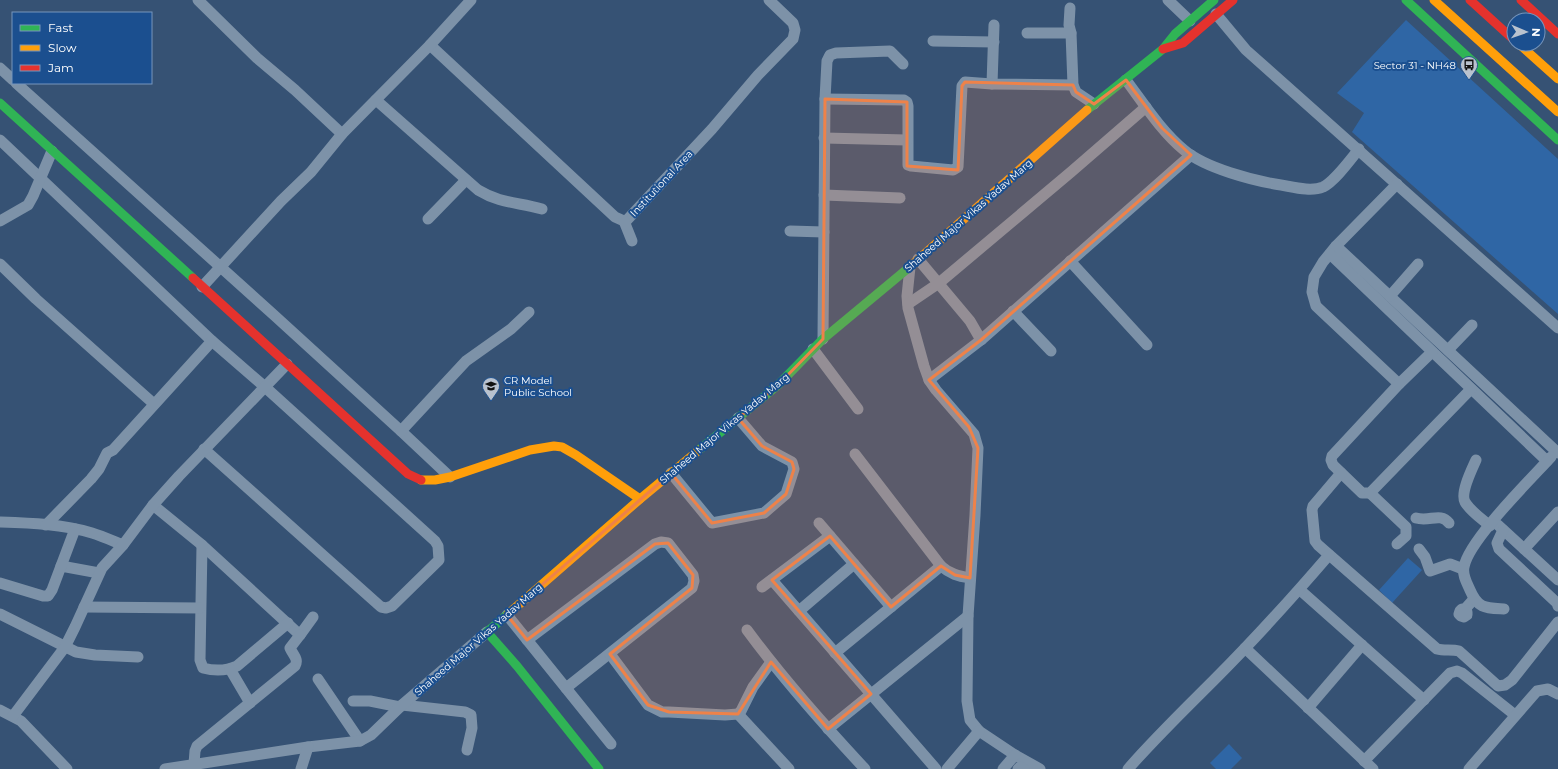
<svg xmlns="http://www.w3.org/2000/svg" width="1558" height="769" font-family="Montserrat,sans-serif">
  <rect width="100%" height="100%" fill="#365274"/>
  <!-- green -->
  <g fill="#2f66a5">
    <polygon points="1406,20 1558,159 1558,314 1352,132 1364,113 1337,93"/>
    <polygon points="1408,558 1422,570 1392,603 1379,590"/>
    <polygon points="1229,744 1242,758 1231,769 1216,769 1210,763"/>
  </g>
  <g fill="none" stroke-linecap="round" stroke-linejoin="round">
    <!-- street -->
    <g stroke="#7d92a8" stroke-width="11">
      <polyline points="198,0 257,58 295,90 342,134"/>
      <polyline points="1168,0 1190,21"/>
      <polyline points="1070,8 1069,25 1071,33 1073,85 1076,92 1094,104"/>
      <polyline points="1216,14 1246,50 1558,328"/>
      <polyline points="1027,33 1071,33"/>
      <polyline points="933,41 994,42"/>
      <polyline points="430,45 615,217 624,221 627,220 712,129 758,75 793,39 795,30 793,23 769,0"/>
      <polyline points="0,68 13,80"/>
      <path d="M 1126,80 C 1144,104 1161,131 1184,150 C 1205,168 1254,181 1281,185 C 1293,187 1311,192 1323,187 C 1335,181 1350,160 1359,149"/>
      <polyline points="16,83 275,316 401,431 450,477"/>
      <polyline points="992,84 994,25"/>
      <polyline points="825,99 904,100 907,102 908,106 908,165 911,166 953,170 958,167 962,86 965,82 992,84 1073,85"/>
      <path d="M 376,100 L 478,190 C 501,204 518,202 542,209"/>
      <polyline points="824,138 907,140"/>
      <polyline points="0,140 212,341 265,387 435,541 438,546 439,560 392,606 386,608 381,607 204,449"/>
      <polyline points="1397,184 1336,246 1323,262 1314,277 1312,292 1316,306 1399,384"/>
      <polyline points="824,195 900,198"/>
      <polyline points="428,219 466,180"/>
      <polyline points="0,221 28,205 33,196 52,151"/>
      <polyline points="624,221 632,241"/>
      <polyline points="790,231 824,232"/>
      <polyline points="1336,246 1558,453"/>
      <polyline points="1330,254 1547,461"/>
      <polyline points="918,259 970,321 981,340"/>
      <polyline points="1070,261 1147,345"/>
      <polyline points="0,264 36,299 154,404"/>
      <polyline points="910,267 907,296 908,308 924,366 929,380 936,390 974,434 978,448 975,515 968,616 967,701 970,720 979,731 1015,755 1040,769"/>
      <polyline points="202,287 281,201 311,172 342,134 430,45 471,0"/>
      <polyline points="1390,296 1418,264"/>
      <polyline points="908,304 939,283 1071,172 1146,107"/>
      <polyline points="1013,311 1051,351"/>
      <polyline points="823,339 825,99 827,61 830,55 836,53 890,51 903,64"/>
      <polyline points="813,349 858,409"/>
      <polyline points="1448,350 1472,325"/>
      <polyline points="1432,352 1399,384 1332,456 1331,460 1333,465 1362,493 1370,493 1471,389"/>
      <polyline points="929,380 981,340 1191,155"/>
      <polyline points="401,431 466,361 511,329 529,312"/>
      <path d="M 855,454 L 941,566 C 950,574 958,576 970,578"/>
      <path d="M 1476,460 C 1472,469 1460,493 1465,502 C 1470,511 1482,519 1490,526"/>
      <polyline points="671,473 712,523 764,513 786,494 794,469 792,462 762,446 738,418"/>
      <path d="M 1341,473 L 1313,506 L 1312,510 L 1315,541 L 1318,545 L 1437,649 C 1444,651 1452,649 1459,651 L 1498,686 L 1505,685 L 1512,680 L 1558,622"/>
      <polyline points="1370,493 1406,527 1406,536 1397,544"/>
      <polyline points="153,505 202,545 300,635 313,617"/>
      <path d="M 1416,518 C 1430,522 1440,512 1449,523"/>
      <path d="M 0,522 C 30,523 62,524 92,533 C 102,536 113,541 123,545"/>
      <polyline points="819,523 891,607"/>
      <polyline points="46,525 91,479 99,469 107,453 113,450 212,341"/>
      <polyline points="1498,525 1558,580"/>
      <polyline points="1503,530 1497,543 1499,549 1557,603 1558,606"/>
      <path d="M 202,545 L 200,660 L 203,668 C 214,671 226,671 237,666 L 288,623"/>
      <polyline points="1419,549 1425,557 1430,571 1450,564 1463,569"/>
      <polyline points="1524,549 1558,512"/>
      <polyline points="61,566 99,573"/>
      <polyline points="772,580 936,769"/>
      <polyline points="0,583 43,596 48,596 52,590 75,529"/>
      <polyline points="762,587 830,536"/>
      <polyline points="1300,590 1424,700"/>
      <polyline points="84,607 200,608"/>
      <polyline points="1465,609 1467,612 1467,615 1464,617 1461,616 1459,614 1460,611 1462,609 1465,609 1474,599"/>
      <path d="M 1504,609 C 1486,608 1478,609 1470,590 C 1467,583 1462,575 1464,567 C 1468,541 1531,479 1551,457"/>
      <polyline points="799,611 854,564"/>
      <polyline points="0,614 76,652 95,655 138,657"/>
      <polyline points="507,615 611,744"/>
      <path d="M 747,630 C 783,679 823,724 865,769"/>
      <polyline points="527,640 655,544 661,542 668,543 693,575 694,581 692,588 566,688"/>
      <polyline points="1245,648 1373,769"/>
      <polyline points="835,653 941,566"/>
      <polyline points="610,654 648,705 662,712 669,712 725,715 738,714 741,711 753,687 771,662"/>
      <polyline points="230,669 250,703"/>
      <polyline points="318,679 360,741"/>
      <polyline points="353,701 370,701 400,707"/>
      <polyline points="402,705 465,712 471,715 472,728 467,750"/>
      <polyline points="1308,708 1362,645"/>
      <polyline points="0,710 21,721 67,769"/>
      <polyline points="738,714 789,769"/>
      <polyline points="13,716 65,647 75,627 102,568 123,545 153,505 179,476 287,364"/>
      <polyline points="828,729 968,616"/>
      <polyline points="1364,761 1450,673 1457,671 1462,673 1515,715"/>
      <path d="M 194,764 L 195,751 L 197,746 L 295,666 C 299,659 293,655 290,648 L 300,635"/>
      <polyline points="165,769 308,747 360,741 371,735 402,705 487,632"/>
      <polyline points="301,769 308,747"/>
      <polyline points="947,769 979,731"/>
      <polyline points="1003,769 1015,755"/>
      <polyline points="1018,769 1020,767 1024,769"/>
      <path d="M 1128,769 C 1155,738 1185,709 1214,680 C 1254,640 1292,598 1329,555"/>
      <polyline points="1469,769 1537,691 1548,689 1558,694"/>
    </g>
    <!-- fast -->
    <g stroke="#30b455" stroke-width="9">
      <polyline points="1406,0 1558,140"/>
      <polyline points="0,103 193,278"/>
      <polyline points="1087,110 1163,49 1175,34 1214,0"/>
      <polyline points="699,450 778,385 823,339 912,265"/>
      <polyline points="508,614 487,632 517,666 599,769"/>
    </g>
    <!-- slow -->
    <g stroke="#ff9f0a" stroke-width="9">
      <polyline points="1434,0 1558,112"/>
      <polyline points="1519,44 1558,79"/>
      <polyline points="912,265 1087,110"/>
      <polyline points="421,480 435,480 450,477 530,450 554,446 562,447 576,455 640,499"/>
      <polyline points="508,614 640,499 699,450"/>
    </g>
    <!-- jam -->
    <g stroke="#e5322d" stroke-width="9">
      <polyline points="1470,0 1514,40"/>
      <polyline points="1521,0 1558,34"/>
      <polyline points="1163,49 1183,43 1233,0"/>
      <polyline points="193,278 408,474 421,480"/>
    </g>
  </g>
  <!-- marked area -->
  <path fill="#ee8249" fill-opacity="0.2" stroke="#ee8249" stroke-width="3" stroke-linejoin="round" d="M 1126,80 L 1162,128 L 1191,155 L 981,340 L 929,380 L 969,427 L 978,448 L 970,578 L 955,575 L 941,566 L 891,607 L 830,536 L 772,580 L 871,694 L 828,729 L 771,662 L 738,714 L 669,712 L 648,705 L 610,654 L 692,588 L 693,575 L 668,543 L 655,544 L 527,640 L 507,615 L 671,473 L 712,523 L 764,513 L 786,494 L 794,469 L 792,462 L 762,446 L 738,418 L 778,385 L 823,339 L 825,99 L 907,102 L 907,166 L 958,170 L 962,86 L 965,82 L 1073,85 L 1076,92 L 1094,104 Z"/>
  <!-- icons -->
  <defs>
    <symbol id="bus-pin" viewBox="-11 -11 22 30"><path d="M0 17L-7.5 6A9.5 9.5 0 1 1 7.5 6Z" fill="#b9c2ce" stroke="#1b4f8f"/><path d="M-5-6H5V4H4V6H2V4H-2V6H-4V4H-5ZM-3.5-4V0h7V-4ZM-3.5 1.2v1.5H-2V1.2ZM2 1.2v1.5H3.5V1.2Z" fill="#111"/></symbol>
    <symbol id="school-pin" viewBox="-11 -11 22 30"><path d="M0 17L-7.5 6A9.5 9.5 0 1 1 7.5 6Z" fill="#b9c2ce" stroke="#1b4f8f"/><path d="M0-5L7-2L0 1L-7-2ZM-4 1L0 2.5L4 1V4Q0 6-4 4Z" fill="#111"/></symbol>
  </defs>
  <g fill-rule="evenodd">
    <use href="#bus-pin" x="1459" y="55" width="20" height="27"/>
    <use href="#school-pin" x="481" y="376" width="20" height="27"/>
  </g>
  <g text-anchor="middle" stroke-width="4" stroke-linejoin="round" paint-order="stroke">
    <!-- poi labels -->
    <g font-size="10" fill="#fff" stroke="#1b4f8f" text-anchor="end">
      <text x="1456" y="69">Sector 31 - NH48</text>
      <text x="504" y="384" text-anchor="start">CR Model<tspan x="504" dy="12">Public School</tspan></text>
    </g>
    <!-- street labels -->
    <g font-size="10" fill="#fff" stroke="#1b4f8f">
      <text transform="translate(661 183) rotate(-47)" y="4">Institutional Area</text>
      <text transform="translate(968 215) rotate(-41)" y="4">Shaheed Major Vikas Yadav Marg</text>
      <text transform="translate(724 428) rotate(-40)" y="4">Shaheed Major Vikas Yadav Marg</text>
      <text transform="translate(478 639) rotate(-41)" y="4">Shaheed Major Vikas Yadav Marg</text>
    </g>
  </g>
  <!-- legend -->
  <rect x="12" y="12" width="140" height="72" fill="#1b4f8f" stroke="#7695bc"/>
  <rect x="20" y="25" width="20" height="6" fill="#30b455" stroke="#7695bc"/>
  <text x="48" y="32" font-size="12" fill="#ffffff">Fast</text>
  <rect x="20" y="45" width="20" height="6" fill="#ff9f0a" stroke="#7695bc"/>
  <text x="48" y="52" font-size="12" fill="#ffffff">Slow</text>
  <rect x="20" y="65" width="20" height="6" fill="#e5322d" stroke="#7695bc"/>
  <text x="48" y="72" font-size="12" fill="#ffffff">Jam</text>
  <!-- north arrow -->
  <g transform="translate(1526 32) rotate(92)"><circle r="19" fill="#1b4f8f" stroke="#7695bc"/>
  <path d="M0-3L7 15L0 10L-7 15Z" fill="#b9c2ce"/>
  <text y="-6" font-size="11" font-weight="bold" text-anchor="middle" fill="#ffffff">N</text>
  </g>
</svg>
